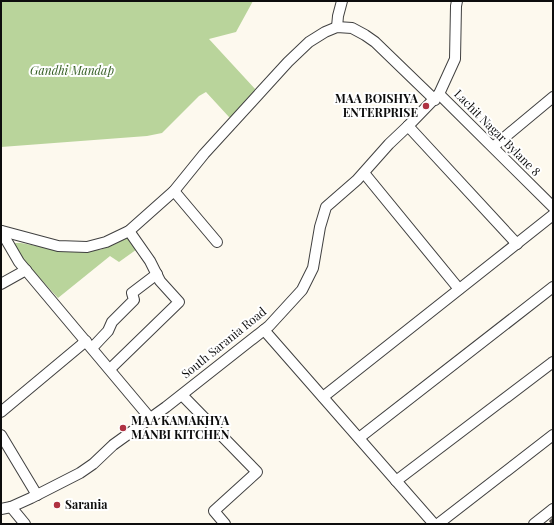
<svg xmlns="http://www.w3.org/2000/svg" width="554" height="525" font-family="'Playfair Display',serif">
  <rect width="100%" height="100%" fill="#fdf9ee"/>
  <!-- forest -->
  <g fill="#b9d49b">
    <polygon points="1,1 253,1 236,32 209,39 257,91 232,117 229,117 206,92 199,96 162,133 147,136 1,147"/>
    <polygon points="133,235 140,247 119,262 110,256 58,298 13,249 14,243 21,243 63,251 100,250 115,244"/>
  </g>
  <!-- building -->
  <polygon fill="#544d4a" points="553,517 553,524 551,524 549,521"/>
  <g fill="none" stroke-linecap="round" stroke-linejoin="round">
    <defs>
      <g id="street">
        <polyline points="337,27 338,16 342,1"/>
        <polyline points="439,94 553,207"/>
        <polyline points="408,126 517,244"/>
        <polyline points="493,147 553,97"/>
        <polyline points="364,173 459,289"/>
        <polyline points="174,191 217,242"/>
        <polyline points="1,231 19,262 150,418"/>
        <polyline points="2,231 58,246 87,247 106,242 129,231 174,191 204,154 288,62 309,42 325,32 337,27 352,28 365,35 375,42 435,100"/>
        <polyline points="1,284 26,270"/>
        <polyline points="264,330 434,524"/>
        <polyline points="92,348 108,331 112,322 134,300 132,293 157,274"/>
        <polyline points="110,369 179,302 160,281 150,261 129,231"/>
        <polyline points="182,395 257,472 214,511 225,524"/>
        <polyline points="323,397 553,215"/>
        <polyline points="1,412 86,341"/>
        <polyline points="1,435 37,495"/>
        <polyline points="359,438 553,287"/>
        <polyline points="396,481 553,362"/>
        <polyline points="11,507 25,524"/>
        <polyline points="1,509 11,507 31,498 80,473 93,464 113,445 166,407 269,326 302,290 313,268 320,227 326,207 357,180 389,144 408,126 439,94 455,59 456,6 457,1"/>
        <polyline points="438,524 553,435"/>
        <polyline points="534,524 553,509"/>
      </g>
    </defs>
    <!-- street casing -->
    <use href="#street" stroke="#404040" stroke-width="12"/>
    <!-- street -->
    <use href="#street" stroke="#fff" stroke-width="10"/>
  </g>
  <!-- markers -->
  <g fill="#af3242" stroke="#fff" stroke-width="1.5">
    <circle cx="426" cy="106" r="4"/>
    <circle cx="123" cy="428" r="4"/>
    <circle cx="57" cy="505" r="4"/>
  </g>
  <g text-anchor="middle" stroke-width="4" stroke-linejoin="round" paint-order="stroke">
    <!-- park labels -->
    <g font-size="12" font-style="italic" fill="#345e23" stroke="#fff">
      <text x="72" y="75">Gandhi Mandap</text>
    </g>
    <!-- poi labels -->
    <g font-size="12" font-weight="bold" fill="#0d0d0d" stroke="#fff" text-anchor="start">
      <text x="418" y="103" text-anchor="end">MAA BOISHYA<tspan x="418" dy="14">ENTERPRISE</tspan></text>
      <text x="131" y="425">MAA KAMAKHYA<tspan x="131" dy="14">MANBI KITCHEN</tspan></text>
      <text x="65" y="509">Sarania</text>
    </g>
    <!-- street labels -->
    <g font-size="12" fill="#0d0d0d" stroke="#fff">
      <text transform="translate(497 133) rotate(45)" y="4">Lachit Nagar Bylane 8</text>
      <text transform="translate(224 343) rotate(-39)" y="4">South Sarania Road</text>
    </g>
  </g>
  <!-- border -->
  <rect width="554" height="525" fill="none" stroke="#0d0d0d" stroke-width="4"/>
</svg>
